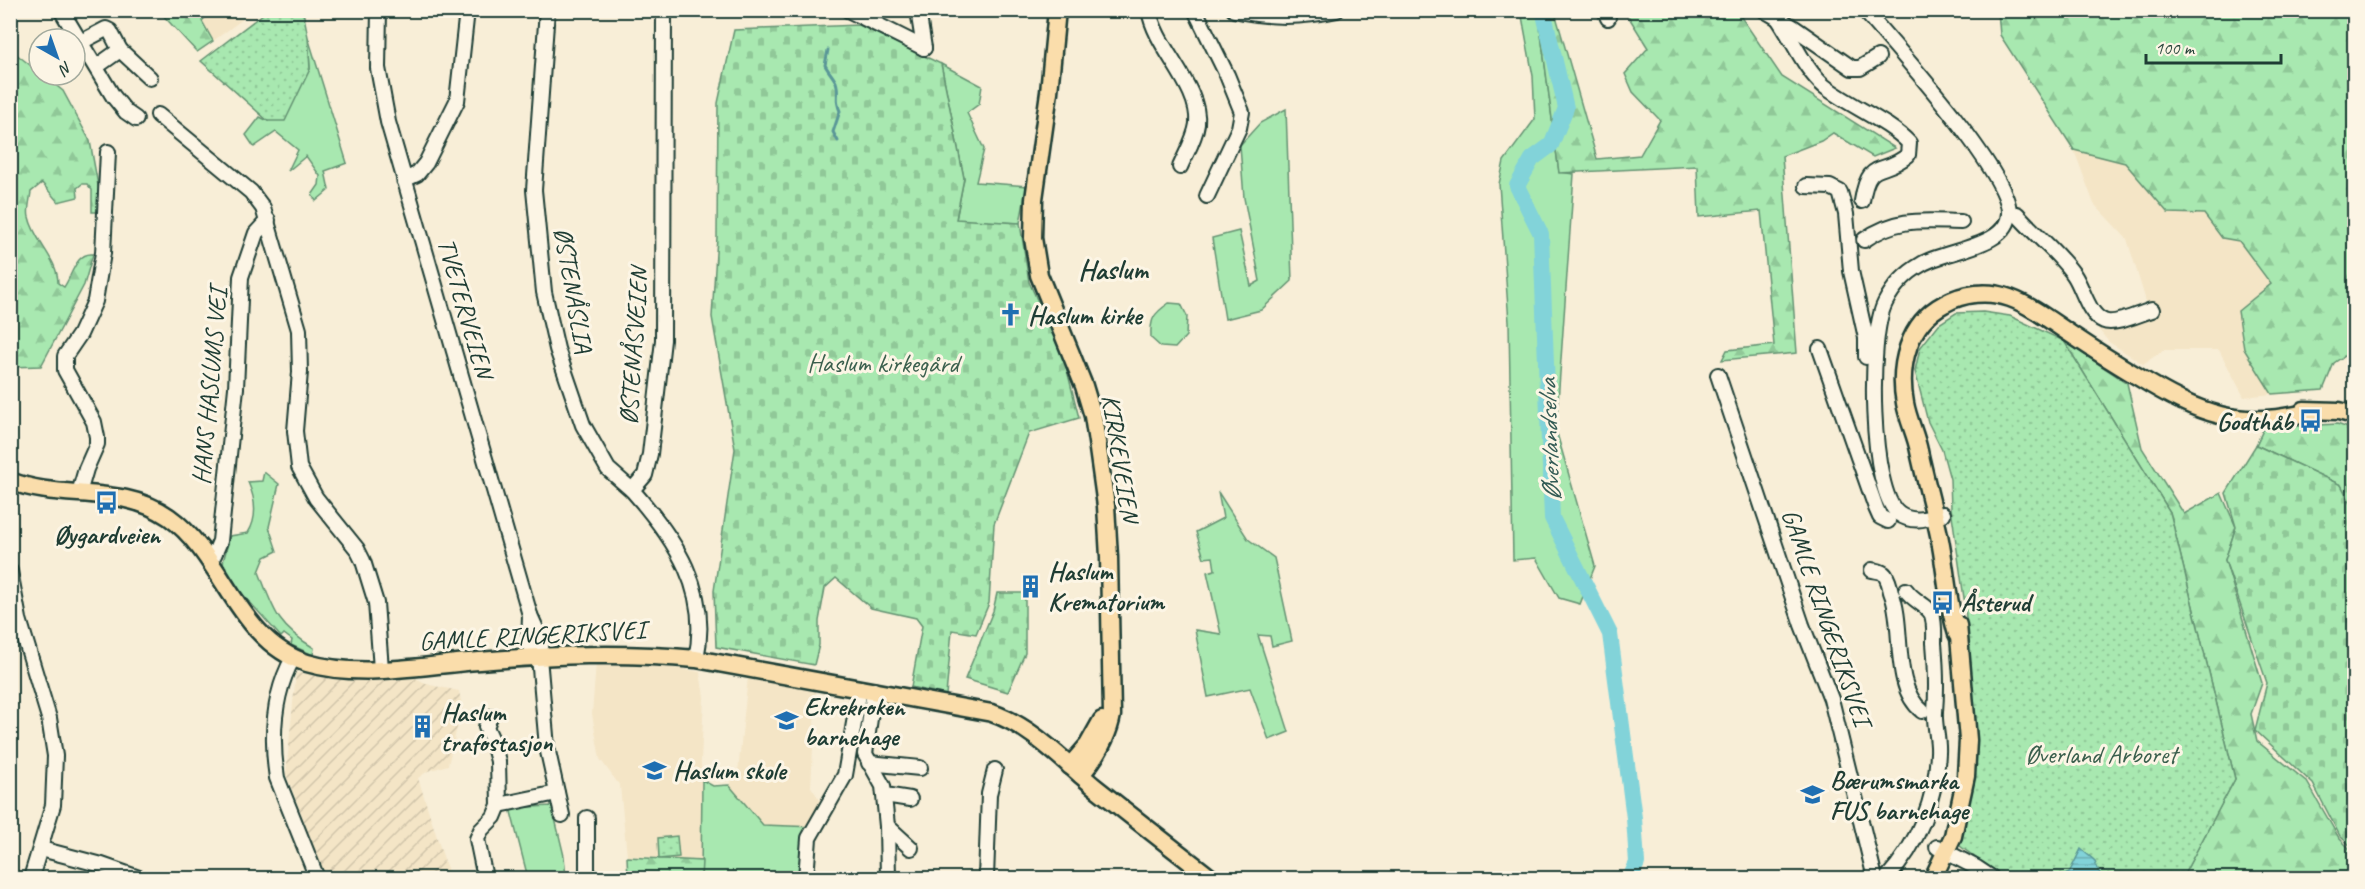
<svg xmlns="http://www.w3.org/2000/svg" width="2365" height="889" font-family="Caveat,sans-serif">
  <defs>
    <pattern id="industrial-furrows" width="10" height="10" patternUnits="userSpaceOnUse" patternTransform="scale(1.5)"><rect width="10" height="10" fill="#f4e5c6"/><path d="M-1 1l2-2M0 10L10 0M9 11l2-2" fill="none" stroke="#d1c5ab"/></pattern>
    <pattern id="forest-firs" width="22" height="20" patternUnits="userSpaceOnUse" patternTransform="scale(1.5)"><rect width="22" height="20" fill="#a8e8b0"/><path d="M5 1l3.5 6h-7zM16 11l3.5 6h-7z" fill="#90c898"/></pattern>
    <pattern id="cemetery-stones" width="16" height="16" patternUnits="userSpaceOnUse" patternTransform="scale(1.5)"><rect width="16" height="16" fill="#a8e8b0"/><path d="M2 7V4a2 2 0 0 1 4 0v3zM10 15v-3a2 2 0 0 1 4 0v3z" fill="#90c898"/></pattern>
    <pattern id="park-dots" width="8" height="8" patternUnits="userSpaceOnUse" patternTransform="scale(1.5)"><rect width="8" height="8" fill="#a8e8b0"/><path d="M2 2h.1M6 6h.1" fill="none" stroke="#90c898" stroke-width="1.8" stroke-linecap="round"/></pattern>
    <pattern id="water-rules" width="6" height="5" patternUnits="userSpaceOnUse" patternTransform="scale(1.5)"><rect width="6" height="5" fill="#82d3d9"/><path d="M0 2.5h6" fill="none" stroke="#6aacb1"/></pattern>
  </defs>
  <rect width="100%" height="100%" fill="#f8eed7"/>
  <filter id="ink" filterUnits="userSpaceOnUse"><feTurbulence type="fractalNoise" baseFrequency=".0167" numOctaves="2"/><feDisplacementMap in="SourceGraphic" scale="12" xChannelSelector="R" yChannelSelector="G"/><feConvolveMatrix kernelMatrix="1 2 1 2 8 2 1 2 1" color-interpolation-filters="sRGB"/></filter>
  <g filter="url(#ink)">
    <!-- built -->
    <g fill="#f4e5c6">
      <polygon points="211,11 254,11 213,41 202,21"/>
      <polygon points="2074,150 2125,163 2168,213 2204,214 2222,238 2239,241 2271,284 2244,349 2272,394 2244,397 2219,350 2164,350 2143,364 2109,342 2098,329 2148,308 2127,239 2094,204"/>
      <polygon points="596,663 651,664 700,672 704,697 701,761 703,861 627,856 620,786 600,759 592,714"/>
      <polygon points="748,677 816,688 811,787 826,809 815,827 763,825 729,785 738,772"/>
    </g>
    <!-- industrial -->
    <polygon fill="url(#industrial-furrows)" points="296,673 413,677 430,685 459,691 462,707 448,765 428,771 418,778 450,878 326,878 286,774"/>
    <!-- grass -->
    <g fill="#a8e8b0" stroke="#649272" stroke-width="1.5">
      <polygon points="1521,11 1538,11 1559,172 1574,174 1556,430 1595,566 1580,604 1559,598 1536,558 1513,560 1509,322 1499,184 1504,161 1535,119 1533,76"/>
      <polygon points="308,37 347,163 325,171 329,190 316,201 312,195 319,185 320,176 306,156 288,171 298,150 276,132 254,147 246,135 260,117 268,121 310,69"/>
      <polygon points="941,64 982,86 979,104 967,113 984,149 976,182 1027,186 1020,223 956,220 964,178"/>
      <polygon points="1286,109 1292,281 1261,310 1225,319 1212,238 1239,231 1251,286 1260,281 1244,198 1240,145 1260,123"/>
      <path d="M 1169,303 L 1181,304 L 1187,316 L 1186,336 L 1175,348 L 1161,347 L 1151,338 C 1150,319 1153,314 1169,303 Z"/>
      <path d="M 264,472 L 279,484 L 269,527 L 277,551 L 265,557 L 259,572 C 274,611 277,626 314,648 L 313,655 L 291,645 L 292,640 L 284,634 L 281,637 L 239,590 L 223,562 L 230,536 L 248,533 C 258,517 255,498 248,482 L 262,481 Z"/>
      <polygon points="1218,492 1248,539 1274,558 1292,641 1272,646 1270,636 1258,635 1289,732 1269,740 1250,688 1208,697 1195,630 1221,634 1207,572 1215,570 1213,557 1204,558 1196,532 1223,518"/>
      <polygon points="702,780 713,786 729,785 763,825 815,827 801,878 701,878"/>
      <polygon points="552,806 564,856 566,878 528,878 510,808"/>
    </g>
    <!-- forest -->
    <g fill="url(#forest-firs)" stroke="#649272" stroke-width="1.5">
      <polygon points="159,11 211,11 202,21 213,41 197,52"/>
      <polygon points="1625,11 1737,11 1782,77 1895,148 1873,157 1833,133 1821,141 1782,156 1797,353 1722,360 1727,350 1774,345 1761,211 1699,217 1697,166 1559,173 1538,11 1556,11 1556,16 1597,159 1640,155 1660,120 1633,92 1625,74 1648,48"/>
      <polygon points="1998,11 2354,11 2354,349 2334,363 2323,390 2272,394 2244,349 2238,311 2271,284 2239,241 2222,238 2204,214 2168,213 2125,163 2074,150 2000,35"/>
      <path d="M 11,50 L 39,72 L 39,75 L 43,75 L 63,91 L 90,141 L 99,191 L 98,212 L 92,212 L 92,190 L 87,184 L 82,184 L 77,188 L 78,197 L 58,202 L 42,183 L 31,192 C 30,200 27,210 29,217 C 34,241 58,259 58,283 L 64,287 C 72,276 76,252 93,254 L 84,285 L 41,366 L 11,367 Z"/>
      <polygon points="2031,319 2127,383 2142,448 2184,514 2221,493 2236,527 2225,560 2262,683 2251,714 2257,741 2307,782 2339,838 2354,853 2354,878 2182,878 2235,779 2170,512 2064,341"/>
      <polygon points="2337,424 2354,430 2354,510 2341,485 2256,445 2264,428"/>
      <polygon points="627,857 702,861 701,878 628,878"/>
    </g>
    <!-- cemetery -->
    <g fill="url(#cemetery-stones)" stroke="#649272" stroke-width="1.5">
      <polygon points="859,25 941,64 964,178 956,219 1020,223 1029,282 1064,358 1079,418 1029,433 994,524 989,603 976,634 952,630 946,695 911,687 922,626 916,618 871,608 836,578 825,588 819,621 819,645 814,665 716,647 714,591 735,449 712,317 717,237 718,103 734,30"/>
      <polygon points="2256,445 2341,485 2354,510 2354,849 2340,836 2313,784 2255,730 2267,683 2225,560 2236,527 2226,493"/>
      <polygon points="997,593 1025,593 1025,653 1008,692 965,679 993,611"/>
    </g>
    <!-- park -->
    <g fill="url(#park-dots)" stroke="#649272" stroke-width="1.5">
      <polygon points="267,11 303,11 308,37 310,69 285,121 268,121 201,61"/>
      <polygon points="1983,312 2010,316 2064,341 2170,512 2235,779 2182,878 2003,878 1960,846 1969,802 1976,751 1965,605 1951,508 1950,479 1942,450 1928,422 1915,371 1920,348 1939,324 1956,313"/>
      <polygon points="677,836 679,857 659,859 658,838"/>
    </g>
    <!-- water -->
    <polygon fill="url(#water-rules)" stroke="#5a9797" stroke-width="1.5" points="2081,849 2094,860 2102,878 2058,878 2069,873"/>
    <g fill="none" stroke-linecap="round" stroke-linejoin="round">
      <!-- stream -->
      <path stroke="#5a9797" stroke-width="3" d="M 828,50 L 825,65 C 828,71 833,76 836,82 C 840,93 834,99 840,111 L 833,132 L 838,141"/>
      <!-- river -->
      <polyline stroke="#82d3d9" stroke-width="16" points="1543,10 1566,108 1551,145 1532,159 1517,186 1541,234 1552,518 1610,634 1634,818 1637,863 1630,878"/>
      <defs>
        <g id="minor">
          <polyline points="61,10 113,96 126,112 136,119"/>
          <polyline points="379,10 378,68 388,122 530,615"/>
          <polyline points="547,10 534,190 544,292 557,349 583,425 608,469 632,490"/>
          <path d="M 664,10 L 663,340 L 650,454 L 645,475 L 632,490 C 675,539 711,591 696,659"/>
          <polyline points="848,10 924,48"/>
          <polyline points="918,10 924,48"/>
          <path d="M 1149,10 C 1155,48 1201,87 1197,124 C 1195,139 1186,153 1180,167"/>
          <polyline points="1195,10 1227,75 1242,112 1239,128 1207,196"/>
          <path d="M 1234,10 C 1269,18 1302,18 1337,10"/>
          <polyline points="1605,10 1608,18"/>
          <polyline points="1764,10 1793,27 1852,68 1860,68 1878,57"/>
          <path d="M 1864,10 C 1895,46 2007,170 2009,211 C 2011,247 1945,250 1922,264 C 1906,273 1893,287 1885,303 C 1868,336 1869,492 1899,514 C 1913,524 1928,518 1943,514"/>
          <path d="M 1777,17 C 1792,38 1805,70 1824,86 C 1848,105 1890,122 1909,143 L 1908,155 C 1882,177 1869,157 1862,201"/>
          <polyline points="81,42 106,29 110,31 120,50 150,78"/>
          <polyline points="96,67 120,50"/>
          <polyline points="158,115 251,192 263,208 299,330 300,372 295,431 299,467 316,498 357,549 363,561 376,603 381,669"/>
          <polyline points="404,180 417,174 426,163 457,101 467,10"/>
          <polyline points="1806,186 1830,187 1840,192 1846,214 1851,271 1866,338 1866,357"/>
          <path d="M 2017,214 C 2036,236 2058,252 2074,275 C 2083,288 2088,315 2104,321 C 2114,326 2141,313 2152,310"/>
          <path d="M 1864,240 C 1897,217 1922,221 1961,222"/>
          <polyline points="1820,349 1876,508 1880,517 1888,521"/>
          <polyline points="1718,375 1802,625 1831,699 1875,878"/>
          <polyline points="79,493 86,469 97,444 97,437 94,422 65,370 65,356 80,334 95,301 103,253 108,152"/>
          <polyline points="208,559 214,555 220,541 236,388 241,277 256,233 268,220"/>
          <path d="M 1872,570 C 1877,571 1882,571 1885,575 C 1888,579 1890,587 1891,592 C 1905,627 1891,686 1922,711"/>
          <polyline points="10,571 19,619 49,718 55,756 53,805 31,878"/>
          <polyline points="539,657 529,645 530,615 542,642 539,657 547,747 562,815"/>
          <path d="M 293,658 C 273,694 271,738 277,778 L 317,878"/>
          <polyline points="874,690 865,754 883,786 887,826 888,878"/>
          <polyline points="869,763 920,768"/>
          <polyline points="885,795 910,799"/>
          <polyline points="499,805 557,793"/>
          <polyline points="587,818 587,878"/>
          <polyline points="887,826 911,848"/>
          <polyline points="1937,847 1977,868 1992,878"/>
          <polyline points="41,849 102,865 139,878"/>
          <polyline points="485,878 477,839 481,830 494,817 499,805 498,761 492,740 486,727 490,717"/>
          <polyline points="806,878 809,838 845,775 860,688"/>
          <polyline points="986,878 989,794 995,770"/>
          <path d="M 1887,878 C 1918,844 1936,799 1938,753 C 1939,739 1934,725 1935,712 C 1937,688 1936,666 1934,643 C 1934,634 1935,624 1932,615 C 1928,605 1913,601 1906,590"/>
        </g>
        <g id="major">
          <path d="M 1057,10 L 1049,92 L 1034,199 L 1033,238 L 1039,275 L 1084,386 L 1093,416 L 1097,442 L 1106,506 L 1109,557 L 1112,715 C 1108,738 1096,757 1081,775"/>
          <polyline points="2304,410 2339,411 2354,415"/>
          <path d="M 10,481 C 61,501 122,484 169,517 C 224,556 237,641 307,663 C 361,679 423,665 479,661 C 554,655 621,652 696,659 L 992,713 C 1033,727 1063,761 1096,788 C 1134,818 1172,848 1211,878"/>
          <path d="M 1957,634 C 1947,602 1946,568 1939,535 C 1933,507 1925,479 1919,451 C 1916,435 1908,420 1905,403 C 1898,366 1908,323 1944,304 C 1963,293 1988,290 2010,298 C 2032,306 2052,322 2072,335 C 2093,349 2115,363 2137,376 C 2199,414 2240,431 2313,411"/>
          <polyline points="1070,766 1088,745 1102,720"/>
          <polyline points="1933,878 1953,836 1966,776 1968,740 1958,625"/>
        </g>
      </defs>
      <!-- minor casing -->
      <use href="#minor" stroke="#1f3d34" stroke-width="18"/>
      <!-- major casing -->
      <use href="#major" stroke="#1f3d34" stroke-width="21"/>
      <!-- minor -->
      <use href="#minor" stroke="#fcf5e5" stroke-width="14"/>
      <!-- major -->
      <use href="#major" stroke="#faddab" stroke-width="16"/>
    </g>
  </g>
  <!-- icons -->
  <defs>
    <symbol id="church-bare" viewBox="-9 -9 18 18"><path d="M-1.2-6h2.4v3.5h3.3v2.4h-3.3V6h-2.4V-.1h-3.3v-2.4h3.3Z" fill="#1f6fb2" stroke="#fcf5e5" stroke-width="2.5" paint-order="stroke"/></symbol>
    <symbol id="bus-bare" viewBox="-9 -9 18 18"><path d="M-5-6H5V4H4V6H2V4H-2V6H-4V4H-5ZM-3.5-4V0h7V-4ZM-3.5 1.2v1.5H-2V1.2ZM2 1.2v1.5H3.5V1.2Z" fill="#1f6fb2" stroke="#fcf5e5" stroke-width="2.5" paint-order="stroke"/></symbol>
    <symbol id="building-bare" viewBox="-9 -9 18 18"><path d="M-4-6H4V6H1V3H-1V6H-4ZM-2.5-4.3h1.7v1.8h-1.7ZM.8-4.3h1.7v1.8H.8ZM-2.5-1h1.7V.8h-1.7ZM.8-1h1.7V.8H.8Z" fill="#1f6fb2" stroke="#fcf5e5" stroke-width="2.5" paint-order="stroke"/></symbol>
    <symbol id="school-bare" viewBox="-9 -9 18 18"><path d="M0-5L7-2L0 1L-7-2ZM-4 1L0 2.5L4 1V4Q0 6-4 4Z" fill="#1f6fb2" stroke="#fcf5e5" stroke-width="2.5" paint-order="stroke"/></symbol>
  </defs>
  <g fill-rule="evenodd">
    <use href="#church-bare" x="994" y="298" width="33" height="33"/>
    <use href="#bus-bare" x="2294" y="404" width="33" height="33"/>
    <use href="#bus-bare" x="90" y="486" width="33" height="33"/>
    <use href="#building-bare" x="1014" y="570" width="33" height="33"/>
    <use href="#bus-bare" x="1926" y="586" width="33" height="33"/>
    <use href="#school-bare" x="770" y="704" width="33" height="33"/>
    <use href="#building-bare" x="406" y="710" width="33" height="33"/>
    <use href="#school-bare" x="638" y="754" width="33" height="33"/>
    <use href="#school-bare" x="1796" y="778" width="33" height="33"/>
  </g>
  <g text-anchor="middle" stroke-width="6" stroke-linejoin="round" paint-order="stroke">
    <!-- street labels -->
    <g font-size="26" fill="#1f3d34" stroke="#fcf5e5">
      <text transform="translate(574 290) rotate(80)" y="9">ØSTENÅSLIA</text>
      <text transform="translate(466 308) rotate(74)" y="9">TVETERVEIEN</text>
      <text transform="translate(633 346) rotate(-86)" y="9">ØSTENÅSVEIEN</text>
      <text transform="translate(209 386) rotate(-85)" y="9">HANS HASLUMS VEI</text>
      <text transform="translate(1121 458) rotate(81)" y="9">KIRKEVEIEN</text>
      <text transform="translate(1827 617) rotate(71)" y="9">GAMLE RINGERIKSVEI</text>
      <text transform="translate(532 635) rotate(-3)" y="9">GAMLE RINGERIKSVEI</text>
    </g>
    <!-- poi labels -->
    <g font-size="26" font-weight="bold" fill="#1f3d34" stroke="#fcf5e5" text-anchor="start">
      <text x="1028" y="324">Haslum kirke</text>
      <text x="2293" y="430" text-anchor="end">Godthåb</text>
      <text x="107" y="543" text-anchor="middle">Øygardveien</text>
      <text x="1048" y="580">Haslum<tspan x="1048" dy="30">Krematorium</tspan></text>
      <text x="1961" y="611">Åsterud</text>
      <text x="804" y="715">Ekrekroken<tspan x="804" dy="30">barnehage</tspan></text>
      <text x="441" y="721">Haslum<tspan x="441" dy="30">trafostasjon</tspan></text>
      <text x="673" y="779">Haslum skole</text>
      <text x="1830" y="789">Bærumsmarka<tspan x="1830" dy="30">FUS barnehage</tspan></text>
    </g>
    <!-- park labels -->
    <g font-size="26" fill="#3a5f4d" stroke="#fcf5e5">
      <text x="883" y="372">Haslum kirkegård</text>
      <text x="2101" y="763">Øverland Arboret</text>
    </g>
    <!-- water labels -->
    <g font-size="27" font-style="italic" fill="#335b55" stroke="#fcf5e5">
      <text transform="translate(1549 440) rotate(-92)" y="9">Øverlandselva</text>
    </g>
    <!-- quarter labels -->
    <g font-size="28" font-weight="bold" fill="#1f3d34" stroke="#fcf5e5">
      <text x="1113" y="279">Haslum</text>
    </g>
  </g>
  <!-- margin -->
  <rect width="2365" height="889" fill="none" stroke="#fcf5e5" stroke-width="36"/>
  <rect x="18" y="18" width="2329" height="853" fill="none" stroke="#1f3d34" stroke-width="2" filter="url(#ink)"/>
  <!-- north arrow -->
  <g transform="translate(57 57) rotate(140)"><circle r="28" fill="#fcf5e5" stroke="#a4ab9e" stroke-width="1.5"/>
  <path d="M0-4.5L10 22L0 15L-10 22Z" fill="#1f6fb2"/>
  <text y="-9" font-size="16" font-weight="bold" text-anchor="middle" fill="#1f3d34">N</text>
  </g>
  <!-- scale -->
  <path d="M2146 54v9h135v-9" fill="none" stroke="#1f3d34" stroke-width="3"/>
  <text x="2155" y="54" font-size="18" fill="#1f3d34" stroke="#fcf5e5" stroke-width="4.5" paint-order="stroke">100 m</text>
</svg>
